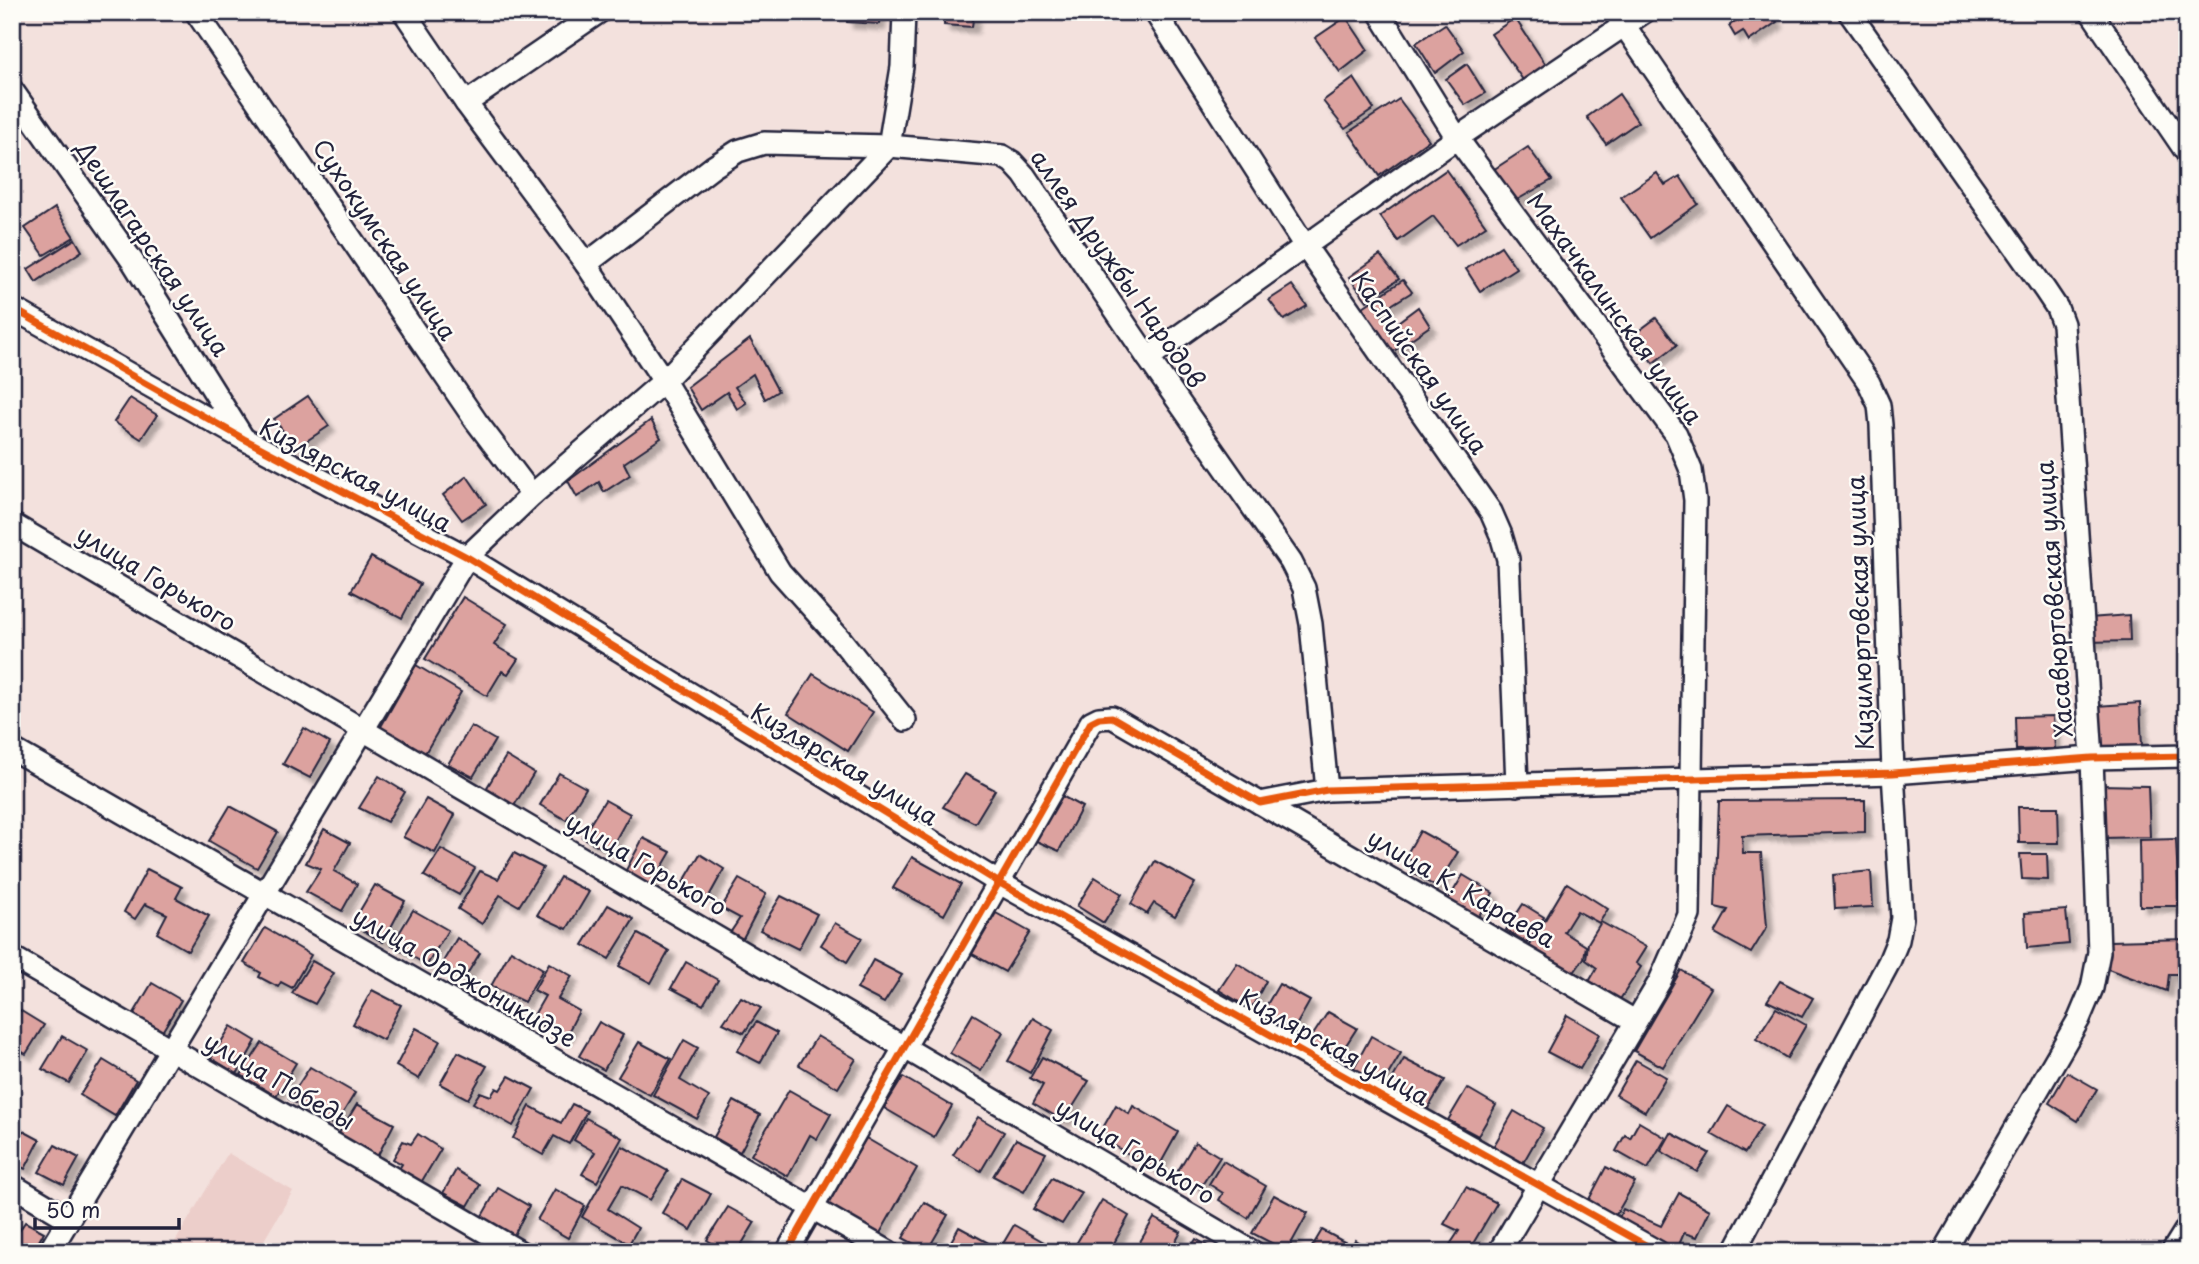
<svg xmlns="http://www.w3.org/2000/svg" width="2199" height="1264" font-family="'Playpen Sans',sans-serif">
  <defs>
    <filter id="shadow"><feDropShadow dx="6" dy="6" stdDeviation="2" flood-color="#0004"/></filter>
  </defs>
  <rect width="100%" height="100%" fill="#f3e1dd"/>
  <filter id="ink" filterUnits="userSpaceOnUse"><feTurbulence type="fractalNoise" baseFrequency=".0143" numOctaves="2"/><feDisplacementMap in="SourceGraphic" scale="14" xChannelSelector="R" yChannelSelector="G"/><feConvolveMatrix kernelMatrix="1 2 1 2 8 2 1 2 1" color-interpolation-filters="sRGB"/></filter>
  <g filter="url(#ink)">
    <!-- built -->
    <polygon fill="#ecceca" points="228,1153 293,1191 257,1252 169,1252"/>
    <!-- building -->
    <g fill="#dca29f" stroke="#22223b" stroke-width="2" filter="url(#shadow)">
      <polygon points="847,12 880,12 879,24 847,22"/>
      <polygon points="944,12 974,12 972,27 944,25"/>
      <polygon points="1729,12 1771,12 1777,22 1749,41 1743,31 1735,36 1729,26 1735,21"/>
      <polygon points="1346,17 1368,50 1340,72 1315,38"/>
      <polygon points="1515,18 1546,65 1523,80 1491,34"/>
      <polygon points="1445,24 1464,51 1435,73 1416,43"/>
      <polygon points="1467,64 1485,93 1465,105 1446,79"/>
      <polygon points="1354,78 1374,109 1345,129 1323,101"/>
      <polygon points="1619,94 1638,122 1606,144 1587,117"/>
      <polygon points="1399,99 1429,140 1379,176 1349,132"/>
      <polygon points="1528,147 1552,180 1515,201 1493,170"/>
      <polygon points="1446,170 1486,226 1456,245 1433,216 1398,241 1380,216"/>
      <polygon points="1657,173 1665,185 1680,176 1698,204 1650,238 1621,197"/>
      <polygon points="55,208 74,237 44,255 25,228"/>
      <polygon points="75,239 82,251 36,282 28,269"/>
      <polygon points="1501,246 1516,268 1480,291 1466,269"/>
      <polygon points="1380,255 1399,279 1367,301 1349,277"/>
      <polygon points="1403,280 1412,292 1380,312 1391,327 1418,307 1430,326 1388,355 1357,311"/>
      <polygon points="1292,285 1307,306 1284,320 1269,300"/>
      <polygon points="1656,318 1677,345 1653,363 1632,336"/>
      <polygon points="750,339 778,391 765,399 753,374 735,387 746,403 737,409 727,392 701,410 687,387"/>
      <polygon points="308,396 329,426 296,448 274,419"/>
      <polygon points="130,398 157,415 141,439 114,422"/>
      <polygon points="651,420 661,438 624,463 630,475 604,492 599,482 577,497 568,481"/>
      <polygon points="467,476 486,504 462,520 443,495"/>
      <polygon points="371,557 420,584 402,618 351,591"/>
      <polygon points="463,597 507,624 494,645 518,659 508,674 502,671 487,696 425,659"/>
      <polygon points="2129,615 2130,641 2088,642 2089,618"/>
      <polygon points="416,665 461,692 424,755 379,730"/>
      <polygon points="813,674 873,712 848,751 788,713"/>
      <polygon points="2140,703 2142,747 2099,749 2097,706"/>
      <polygon points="2053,716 2055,749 2016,750 2015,717"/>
      <polygon points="471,726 495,740 473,777 448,764"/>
      <polygon points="304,728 330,743 310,778 283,764"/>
      <polygon points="506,756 534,773 514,806 486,789"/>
      <polygon points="559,773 586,788 566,820 540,805"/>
      <polygon points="965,774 995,790 975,823 943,807"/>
      <polygon points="379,776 405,792 387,822 359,808"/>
      <polygon points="2100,785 2148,786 2150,837 2102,838"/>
      <polygon points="1060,795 1082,807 1059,851 1034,840"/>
      <polygon points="426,799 455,815 435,853 403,837"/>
      <polygon points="605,800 630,814 609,852 582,837"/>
      <polygon points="1865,800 1865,832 1742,836 1743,853 1761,853 1767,927 1751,953 1715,933 1728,910 1715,907 1719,801"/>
      <polygon points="230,806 278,832 257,868 209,841"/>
      <polygon points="2018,807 2058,807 2059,843 2019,843"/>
      <polygon points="324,829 350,843 334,871 357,884 342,911 306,892 321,869 306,863"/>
      <polygon points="1420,831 1458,852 1436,887 1413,873 1419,864 1405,857"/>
      <polygon points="643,838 671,852 651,886 625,872"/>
      <polygon points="2176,839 2179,906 2140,906 2139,840"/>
      <polygon points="441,849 475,868 459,895 424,876"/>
      <polygon points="514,853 543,868 519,906 500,895 482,924 458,909 480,871 498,879"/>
      <polygon points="700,854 724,869 708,898 683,883"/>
      <polygon points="2020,854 2047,854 2048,880 2022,879"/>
      <polygon points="912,857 961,884 944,915 893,888"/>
      <polygon points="1155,861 1195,883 1175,916 1154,903 1147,914 1131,904"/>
      <polygon points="147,869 182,887 176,898 209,916 188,951 157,933 167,914 145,904 135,919 124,912"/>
      <polygon points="1871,871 1873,907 1835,909 1833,875"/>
      <polygon points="1463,875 1493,893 1478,917 1448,900"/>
      <polygon points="560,877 589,892 567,929 537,915"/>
      <polygon points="1095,877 1122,894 1104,923 1077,906"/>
      <polygon points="739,879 766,894 742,940 730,933 740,918 721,908"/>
      <polygon points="1567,883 1608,909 1599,923 1577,911 1564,932 1586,946 1584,958 1573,974 1529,947"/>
      <polygon points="375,885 405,901 383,942 352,924"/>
      <polygon points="781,896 817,914 798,949 760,930"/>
      <polygon points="1523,904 1544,917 1528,943 1506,930"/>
      <polygon points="608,905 634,919 609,959 583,945"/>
      <polygon points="413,910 448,930 427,965 392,945"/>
      <polygon points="2066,910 2069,944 2027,948 2025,913"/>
      <polygon points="996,913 1030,932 1005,972 972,954"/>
      <polygon points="1601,922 1646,947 1636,963 1641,967 1617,1004 1587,985 1597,968 1586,960 1588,943"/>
      <polygon points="835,923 862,938 847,962 821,945"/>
      <polygon points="265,928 311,955 292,988 281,982 278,987 259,977 261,973 244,963"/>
      <polygon points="638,934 669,951 651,983 619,966"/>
      <polygon points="457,938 480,953 464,979 441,965"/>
      <polygon points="2186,939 2186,974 2169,974 2167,991 2108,969 2110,941"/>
      <polygon points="511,950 543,969 524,1002 491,986"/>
      <polygon points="873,960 902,975 884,1003 857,989"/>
      <polygon points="312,961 334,973 315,1004 292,993"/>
      <polygon points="686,962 718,980 703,1005 671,988"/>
      <polygon points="549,963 572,976 558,999 579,1011 565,1038 531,1020 545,996 534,990"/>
      <polygon points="1237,963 1266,981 1251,1009 1219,990"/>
      <polygon points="1681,970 1711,988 1663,1067 1634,1051"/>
      <polygon points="1780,981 1813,998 1802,1017 1767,1001"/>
      <polygon points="152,983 181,1000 162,1032 133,1015"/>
      <polygon points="1279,984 1310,1001 1293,1031 1262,1013"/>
      <polygon points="372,990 401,1005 383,1040 353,1024"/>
      <polygon points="741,997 761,1008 744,1033 723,1023"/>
      <polygon points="13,1006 44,1025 26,1054 12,1046"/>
      <polygon points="1776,1008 1806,1025 1787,1058 1756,1039"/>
      <polygon points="1328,1012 1357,1028 1337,1059 1307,1044"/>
      <polygon points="973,1014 1003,1032 981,1071 950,1053"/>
      <polygon points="1567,1015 1600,1034 1580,1069 1547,1052"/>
      <polygon points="1033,1018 1053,1030 1030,1073 1008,1061"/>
      <polygon points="599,1022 623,1035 604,1070 579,1056"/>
      <polygon points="756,1022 777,1033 760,1063 737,1051"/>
      <polygon points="231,1026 256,1041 237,1074 211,1058"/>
      <polygon points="416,1028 440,1041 419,1079 396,1066"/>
      <polygon points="62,1036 88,1051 69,1083 42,1069"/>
      <polygon points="817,1036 856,1059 838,1088 799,1065"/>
      <polygon points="1371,1036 1401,1053 1382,1085 1353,1069"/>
      <polygon points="684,1040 698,1048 680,1080 709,1097 697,1119 653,1095"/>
      <polygon points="639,1042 671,1059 650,1095 618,1077"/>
      <polygon points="262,1043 296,1063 276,1096 241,1075"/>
      <polygon points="458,1052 487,1066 468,1099 440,1084"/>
      <polygon points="1042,1057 1089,1081 1064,1121 1033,1103 1043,1085 1030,1078"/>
      <polygon points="1404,1059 1445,1080 1427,1110 1387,1088"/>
      <polygon points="103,1060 136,1080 115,1116 80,1095"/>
      <polygon points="1636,1060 1666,1077 1645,1112 1616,1095"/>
      <polygon points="310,1067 355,1093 335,1126 289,1099"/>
      <polygon points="2067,1072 2097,1089 2078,1121 2049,1103"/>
      <polygon points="509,1076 534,1089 513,1126 473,1103 480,1092 491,1096 496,1088 500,1090"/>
      <polygon points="903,1077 952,1106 934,1137 884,1108"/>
      <polygon points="1467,1088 1496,1105 1478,1136 1448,1120"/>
      <polygon points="789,1090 831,1114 817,1139 810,1135 788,1176 751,1155"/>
      <polygon points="734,1101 760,1115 740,1152 714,1137"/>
      <polygon points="357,1104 394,1124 377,1157 338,1135"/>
      <polygon points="572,1104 587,1111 569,1144 554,1136 543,1155 513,1138 530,1106 561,1123"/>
      <polygon points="1116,1105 1129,1114 1133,1106 1178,1132 1157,1170 1113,1145 1114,1138 1101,1131"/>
      <polygon points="1728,1106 1762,1126 1745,1153 1711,1134"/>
      <polygon points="1514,1111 1543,1128 1523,1163 1493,1147"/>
      <polygon points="978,1117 1004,1132 981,1171 953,1155"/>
      <polygon points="586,1118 622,1138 597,1182 582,1174 595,1152 574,1140"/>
      <polygon points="1639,1122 1666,1138 1648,1169 1616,1151 1625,1135 1630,1138"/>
      <polygon points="12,1125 40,1140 25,1169 12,1162"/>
      <polygon points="1671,1133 1709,1153 1697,1172 1661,1151"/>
      <polygon points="418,1134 441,1149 419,1186 396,1174 402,1164 393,1159 403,1141 411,1144"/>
      <polygon points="866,1138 917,1168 879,1235 827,1206"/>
      <polygon points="1016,1139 1046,1153 1024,1192 993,1176"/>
      <polygon points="1195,1142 1220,1157 1200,1188 1176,1174"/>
      <polygon points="55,1145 79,1158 64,1185 39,1172"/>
      <polygon points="622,1146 668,1171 650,1200 622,1185 608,1209 638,1228 629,1244 582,1217"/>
      <polygon points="1223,1161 1266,1186 1248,1218 1219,1200 1223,1193 1209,1184"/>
      <polygon points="1606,1167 1635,1182 1613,1220 1586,1205"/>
      <polygon points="456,1170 480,1185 468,1206 443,1193"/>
      <polygon points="1052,1178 1082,1193 1062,1224 1033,1209"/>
      <polygon points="682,1179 711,1194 691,1230 662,1213"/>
      <polygon points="1466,1187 1497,1203 1468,1252 1445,1252 1459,1231 1444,1224"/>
      <polygon points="498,1188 529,1206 512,1239 479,1221"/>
      <polygon points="555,1189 585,1206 568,1238 537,1220"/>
      <polygon points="1679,1193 1710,1210 1697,1237 1684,1233 1676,1252 1617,1222 1623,1209 1661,1226"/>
      <polygon points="1274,1195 1308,1213 1287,1251 1252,1233"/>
      <polygon points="1102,1200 1129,1216 1109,1252 1092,1252 1076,1244"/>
      <polygon points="924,1202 948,1215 927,1251 903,1238"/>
      <polygon points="728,1207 755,1222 737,1252 727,1252 707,1240"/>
      <polygon points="1154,1218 1181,1232 1170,1252 1134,1252"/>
      <polygon points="25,1222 44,1232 33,1252 12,1252 12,1242"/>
      <polygon points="1014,1225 1049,1245 1046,1252 998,1252"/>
      <polygon points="959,1227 994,1246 991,1252 945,1252"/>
      <polygon points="1322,1230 1348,1244 1344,1252 1309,1252"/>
      <polygon points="1196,1239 1218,1252 1188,1252"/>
      <polygon points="1355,1240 1374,1252 1349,1252"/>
    </g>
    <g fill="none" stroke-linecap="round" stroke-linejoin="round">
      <defs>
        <g id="minor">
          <polyline points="196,12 476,421 532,495"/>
          <polyline points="404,12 466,103 586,264 664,381 780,572 842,641 905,720"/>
          <polyline points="1155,12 1305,246 1491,512 1501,535 1508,559 1517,785"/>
          <polyline points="1379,12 1457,138 1676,434 1691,470 1695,500 1689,915 1660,981 1499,1252"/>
          <polyline points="1615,12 1869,383 1879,405 1881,425 1893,773 1902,918 1898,940 1889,962 1734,1252"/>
          <polyline points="1849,12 2045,290 2057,308 2063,324 2092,758 2099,952 2092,988 2079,1019 1944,1252"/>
          <polyline points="2091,12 2187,153"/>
          <polyline points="12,90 133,262 243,438"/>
          <polyline points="466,103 599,12"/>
          <polyline points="586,264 713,167 738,151 764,143 889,146 1002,156 1012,162 1024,175 1148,358 1291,562 1304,588 1311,624 1327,790"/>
          <polyline points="12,308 244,439 467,557 998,882 1658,1252"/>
          <polyline points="1148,358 1457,138 1644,12"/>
          <path d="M 12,524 C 425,768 840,1007 1253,1252"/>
          <polyline points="12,749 889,1252"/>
          <polyline points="1260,803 1635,1021"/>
          <polyline points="12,957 520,1252"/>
          <polyline points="12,1185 69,1219"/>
          <polyline points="49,1252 467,557 532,495 664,381 889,146 902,67 904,12"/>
          <polyline points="787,1252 1091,722 1099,718 1112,717 1260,803 1327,790 1893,773 2092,758 2187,756"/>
          <polyline points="2172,1252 2187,1228"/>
        </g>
      </defs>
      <!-- minor casing -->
      <use href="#minor" stroke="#22223b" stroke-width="26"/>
      <!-- minor -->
      <use href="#minor" stroke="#fdfcf7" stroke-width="21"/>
      <defs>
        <g id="cycleway">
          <polyline points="12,308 244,439 467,557 998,882 1658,1252"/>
          <polyline points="787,1252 1091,722 1099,718 1112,717 1260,803 1327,790 1893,773 2092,758 2187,756"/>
        </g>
      </defs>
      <!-- cycleway casing -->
      <use href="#cycleway" stroke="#fdfcf7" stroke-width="11"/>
      <!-- cycleway -->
      <use href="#cycleway" stroke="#e8590c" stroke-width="7"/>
    </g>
  </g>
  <g text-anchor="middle" stroke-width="5" stroke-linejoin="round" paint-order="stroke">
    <!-- street labels -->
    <g font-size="24" fill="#22223b" stroke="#fdfcf7">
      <text transform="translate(384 240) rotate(56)" y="8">Сухокумская улица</text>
      <text transform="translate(152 249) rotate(56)" y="8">Дешлагарская улица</text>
      <text transform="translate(1117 269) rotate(55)" y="8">аллея Дружбы Народов</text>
      <text transform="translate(1614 309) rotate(54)" y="8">Махачкалинская улица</text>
      <text transform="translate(1419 363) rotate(55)" y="8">Каспийская улица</text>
      <text transform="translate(355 476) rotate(28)" y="8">Кизлярская улица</text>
      <text transform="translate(156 579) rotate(31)" y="8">улица Горького</text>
      <text transform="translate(2055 599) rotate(-94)" y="8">Хасавюртовская улица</text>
      <text transform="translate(1861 613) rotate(-92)" y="8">Кизилюртовская улица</text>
      <text transform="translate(844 765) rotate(31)" y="8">Кизлярская улица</text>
      <text transform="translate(646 865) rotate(30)" y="8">улица Горького</text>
      <text transform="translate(1461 889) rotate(30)" y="8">улица К. Караева</text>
      <text transform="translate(464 978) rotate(30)" y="8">улица Орджоникидзе</text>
      <text transform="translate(1334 1048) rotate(29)" y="8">Кизлярская улица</text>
      <text transform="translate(279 1082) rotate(30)" y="8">улица Победы</text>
      <text transform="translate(1135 1152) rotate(31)" y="8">улица Горького</text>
    </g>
  </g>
  <!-- margin -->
  <rect width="2199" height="1264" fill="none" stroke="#fdfcf7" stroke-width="42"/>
  <rect x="21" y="21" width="2157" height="1222" fill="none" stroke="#22223b" stroke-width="2.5" filter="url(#ink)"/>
  <!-- scale -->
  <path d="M35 1218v10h144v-10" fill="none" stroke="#22223b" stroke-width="3.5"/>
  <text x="46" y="1218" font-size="21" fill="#22223b" stroke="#fdfcf7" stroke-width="5" paint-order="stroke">50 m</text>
</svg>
